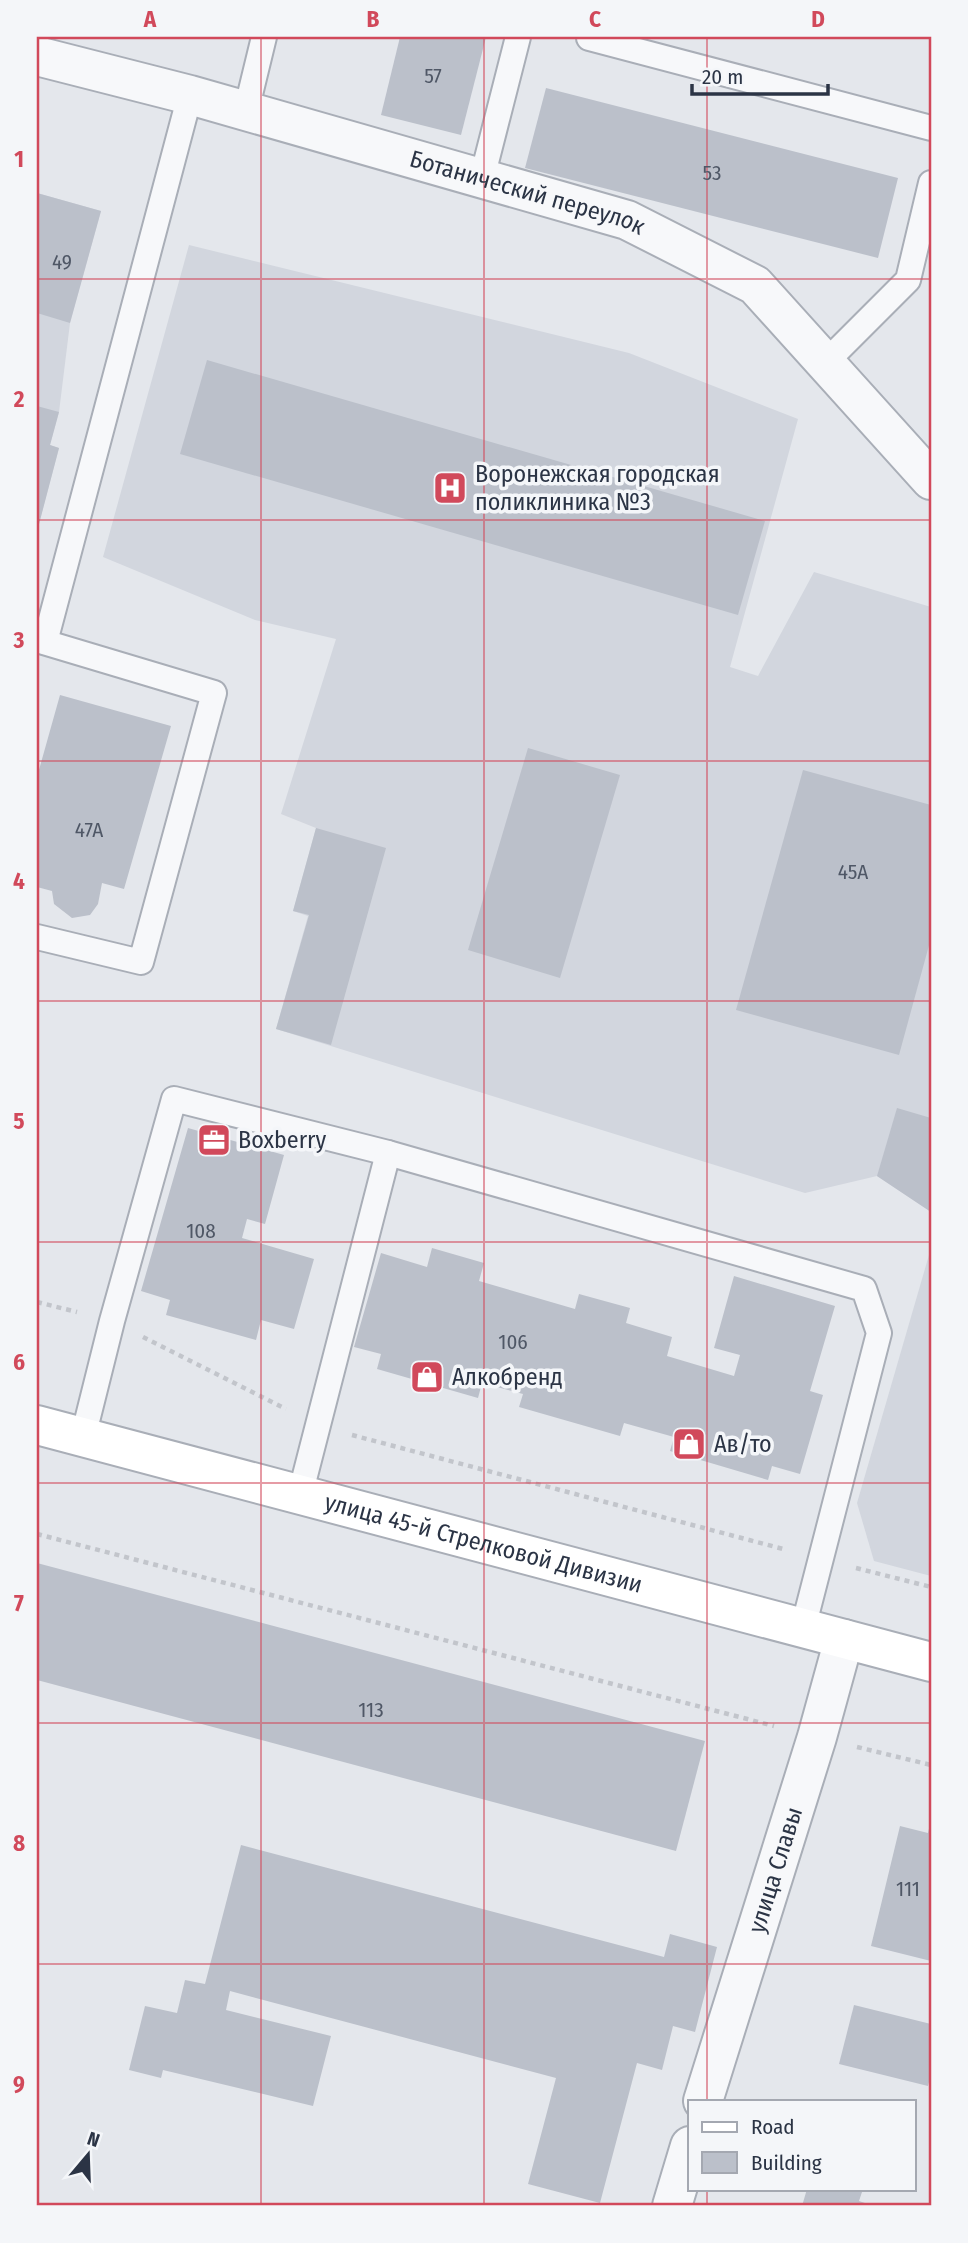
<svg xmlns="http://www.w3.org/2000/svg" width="968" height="2243" font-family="'Fira Sans Condensed',sans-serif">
  <rect width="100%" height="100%" fill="#e4e7ec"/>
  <!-- built -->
  <g fill="#d2d6de">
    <polygon points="37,193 101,211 70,323 59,412 50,445 59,448 37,531"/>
    <polygon points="189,245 629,353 798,419 730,667 758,676 814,572 931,607 931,1212 877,1176 805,1193 276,1029 308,916 293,911 316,828 281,814 336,639 255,620 103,557"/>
    <polygon points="931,1248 931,1576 874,1561 857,1503"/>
  </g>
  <!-- building -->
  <g fill="#bbc0ca">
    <polygon points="400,37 486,37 461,135 381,115"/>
    <polygon points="546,88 898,178 878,258 525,168"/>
    <polygon points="37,193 101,211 70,323 37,313"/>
    <polygon points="207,360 765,521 738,615 180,454"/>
    <polygon points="37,406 59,412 50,445 59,448 38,528"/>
    <polygon points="60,695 171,726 124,889 102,883 98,904 90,915 72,918 54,904 52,891 37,887 37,777"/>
    <polygon points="528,748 620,775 560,978 468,950"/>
    <polygon points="803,770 931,805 931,938 899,1055 736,1010"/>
    <polygon points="316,828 386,848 331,1045 276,1029 309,915 293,911"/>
    <polygon points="897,1108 931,1118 931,1212 877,1176"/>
    <polygon points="188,1128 284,1155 265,1224 247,1219 242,1238 314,1259 294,1329 261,1320 256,1340 166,1315 170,1300 141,1291"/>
    <polygon points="432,1248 484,1263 479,1281 575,1309 579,1294 630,1308 626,1323 672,1337 667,1356 734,1376 740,1355 714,1348 734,1276 835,1306 810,1391 823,1395 800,1474 772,1466 768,1480 670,1451 674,1437 624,1423 620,1436 519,1407 523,1394 482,1383 478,1398 377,1369 381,1354 354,1347 381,1253 427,1267"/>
    <polygon points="37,1563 705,1741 676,1851 37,1680"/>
    <polygon points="930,1824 931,1824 931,1961 871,1946 900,1826 928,1833"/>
    <polygon points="241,1845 664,1957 670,1934 717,1947 695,2032 673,2026 662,2070 637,2063 600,2203 528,2184 556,2078 230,1991 226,2010 331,2036 313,2106 163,2070 161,2078 129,2070 145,2006 177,2013 185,1980 205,1984"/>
    <polygon points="854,2005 931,2024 931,2074 928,2086 839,2064"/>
    <polygon points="807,2189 863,2189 859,2201 874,2206 802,2206"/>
  </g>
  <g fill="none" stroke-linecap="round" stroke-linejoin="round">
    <defs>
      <g id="service">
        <polyline points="589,38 931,128"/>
        <polyline points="246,111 264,37"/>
        <polyline points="482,178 518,37"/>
        <polyline points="825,363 908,280 931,183"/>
        <polyline points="37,640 214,693 141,962 37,937"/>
        <polyline points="45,642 190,95"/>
        <polyline points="83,1437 112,1321 174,1099 388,1153 864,1289 879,1333 803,1628"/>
        <polyline points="300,1495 388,1153"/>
      </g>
      <g id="minor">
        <path id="s1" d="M 37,56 L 190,95 L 627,220 L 755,285 L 931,480"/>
        <path id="s2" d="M 703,2101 L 817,1737 L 844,1639"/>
        <polyline points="672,2206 690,2146"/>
      </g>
      <g id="secondary">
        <path id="s3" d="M 37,1425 L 931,1662"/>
      </g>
    </defs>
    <!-- service casing -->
    <use href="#service" stroke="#a9aeb7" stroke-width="28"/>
    <!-- minor casing -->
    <use href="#minor" stroke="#a9aeb7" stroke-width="42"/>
    <!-- secondary casing -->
    <use href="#secondary" stroke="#a9aeb7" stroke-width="42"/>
    <!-- path -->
    <g stroke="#c2c5cb" stroke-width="4.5" stroke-dasharray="5 5" stroke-linecap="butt">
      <polyline points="37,1302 77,1312"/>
      <polyline points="143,1337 286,1409"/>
      <polyline points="352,1435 787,1550"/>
      <polyline points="37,1534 774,1726"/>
      <polyline points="856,1568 931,1587"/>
      <polyline points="857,1747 931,1765"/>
    </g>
    <!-- service -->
    <use href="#service" stroke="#f7f8fa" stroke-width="24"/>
    <!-- minor -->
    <use href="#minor" stroke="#f7f8fa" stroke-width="38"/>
    <!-- secondary -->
    <use href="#secondary" stroke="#fff" stroke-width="38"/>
  </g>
  <!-- grid -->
  <path fill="none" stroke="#d1495b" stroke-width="2" stroke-opacity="0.55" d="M 261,37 L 261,2206M 484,37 L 484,2206M 707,37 L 707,2101M 37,279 L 931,279M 37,520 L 931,520M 37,761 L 931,761M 37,1001 L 931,1001M 37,1242 L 931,1242M 37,1483 L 931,1483M 37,1723 L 931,1723M 37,1964 L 931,1964M 707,2189 L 707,2206"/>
  <!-- icons -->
  <defs>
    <symbol id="hospital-square" viewBox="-11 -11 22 22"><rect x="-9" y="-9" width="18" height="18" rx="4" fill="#d1495b" stroke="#f4f6f9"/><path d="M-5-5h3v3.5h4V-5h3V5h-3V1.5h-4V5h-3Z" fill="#fff"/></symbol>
    <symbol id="office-square" viewBox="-11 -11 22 22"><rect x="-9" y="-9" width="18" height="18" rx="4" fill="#d1495b" stroke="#f4f6f9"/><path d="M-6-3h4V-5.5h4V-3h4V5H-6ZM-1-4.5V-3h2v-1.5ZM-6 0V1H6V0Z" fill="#fff"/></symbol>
    <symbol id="shop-square" viewBox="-11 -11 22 22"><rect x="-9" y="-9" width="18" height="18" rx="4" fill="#d1495b" stroke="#f4f6f9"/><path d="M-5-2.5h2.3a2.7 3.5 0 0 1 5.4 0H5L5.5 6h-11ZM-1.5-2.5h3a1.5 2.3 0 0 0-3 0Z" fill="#fff"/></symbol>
  </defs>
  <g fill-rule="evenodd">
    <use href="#hospital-square" x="431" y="469" width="38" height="38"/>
    <use href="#office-square" x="195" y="1121" width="38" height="38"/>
    <use href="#shop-square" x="408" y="1358" width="38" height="38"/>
    <use href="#shop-square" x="670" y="1425" width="38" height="38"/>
  </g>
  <g text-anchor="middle" stroke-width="7" stroke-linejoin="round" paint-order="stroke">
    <!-- number labels -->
    <g font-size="21" fill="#4f5766">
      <text x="433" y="83">57</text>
      <text x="712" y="180">53</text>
      <text x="62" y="269">49</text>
      <text x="89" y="837">47А</text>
      <text x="853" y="879">45А</text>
      <text x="201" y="1238">108</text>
      <text x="513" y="1349">106</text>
      <text x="371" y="1717">113</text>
      <text x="908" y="1896">111</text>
    </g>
    <!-- street labels -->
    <g font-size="24" fill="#2b3445" stroke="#f4f6f9">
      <text dy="8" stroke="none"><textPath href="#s1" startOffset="509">Ботанический переулок</textPath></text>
      <text dy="8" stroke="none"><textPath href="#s3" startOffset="462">улица 45-й Стрелковой Дивизии</textPath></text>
      <text dy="8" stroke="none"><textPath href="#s2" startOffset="242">улица Славы</textPath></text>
    </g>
    <!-- poi labels -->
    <g font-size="24" fill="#2b3445" stroke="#f4f6f9" text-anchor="start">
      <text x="475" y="482">Воронежская городская<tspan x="475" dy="28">поликлиника №3</tspan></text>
      <text x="238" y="1148">Boxberry</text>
      <text x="452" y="1385">Алкобренд</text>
      <text x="714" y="1452">Ав/то</text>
    </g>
  </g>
  <!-- border -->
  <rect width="968" height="2243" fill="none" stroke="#f4f6f9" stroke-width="77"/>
  <!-- legend -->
  <rect x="688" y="2100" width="228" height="91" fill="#f4f6f9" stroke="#a4a8b1" stroke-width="2"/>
  <rect x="702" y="2122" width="35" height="10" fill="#ffffff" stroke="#a4a8b1" stroke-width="2"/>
  <text x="751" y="2134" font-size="21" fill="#2b3445">Road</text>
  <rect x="702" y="2152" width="35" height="21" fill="#bbc0ca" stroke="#a4a8b1" stroke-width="2"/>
  <text x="751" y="2170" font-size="21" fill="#2b3445">Building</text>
  <!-- north arrow -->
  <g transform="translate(88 2155) rotate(19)" stroke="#f4f6f9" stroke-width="5" paint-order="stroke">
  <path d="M0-5L12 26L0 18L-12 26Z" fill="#2b3445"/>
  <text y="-10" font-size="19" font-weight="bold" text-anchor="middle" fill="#2b3445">N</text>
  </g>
  <!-- scale -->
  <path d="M692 84v10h136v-10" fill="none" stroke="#2b3445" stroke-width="3.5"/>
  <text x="702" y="84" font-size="21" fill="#2b3445" stroke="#f4f6f9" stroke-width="5" paint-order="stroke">20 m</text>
  <rect x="38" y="38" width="892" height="2166" fill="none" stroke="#d1495b" stroke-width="2.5"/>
  <g font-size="23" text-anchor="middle" font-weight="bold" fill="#d1495b">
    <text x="150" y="27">A</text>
    <text x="373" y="27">B</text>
    <text x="595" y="27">C</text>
    <text x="818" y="27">D</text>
    <text x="19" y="167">1</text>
    <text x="19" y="407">2</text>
    <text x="19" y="648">3</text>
    <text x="19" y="889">4</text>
    <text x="19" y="1129">5</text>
    <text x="19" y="1370">6</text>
    <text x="19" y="1611">7</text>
    <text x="19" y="1851">8</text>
    <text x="19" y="2092">9</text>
  </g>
</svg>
